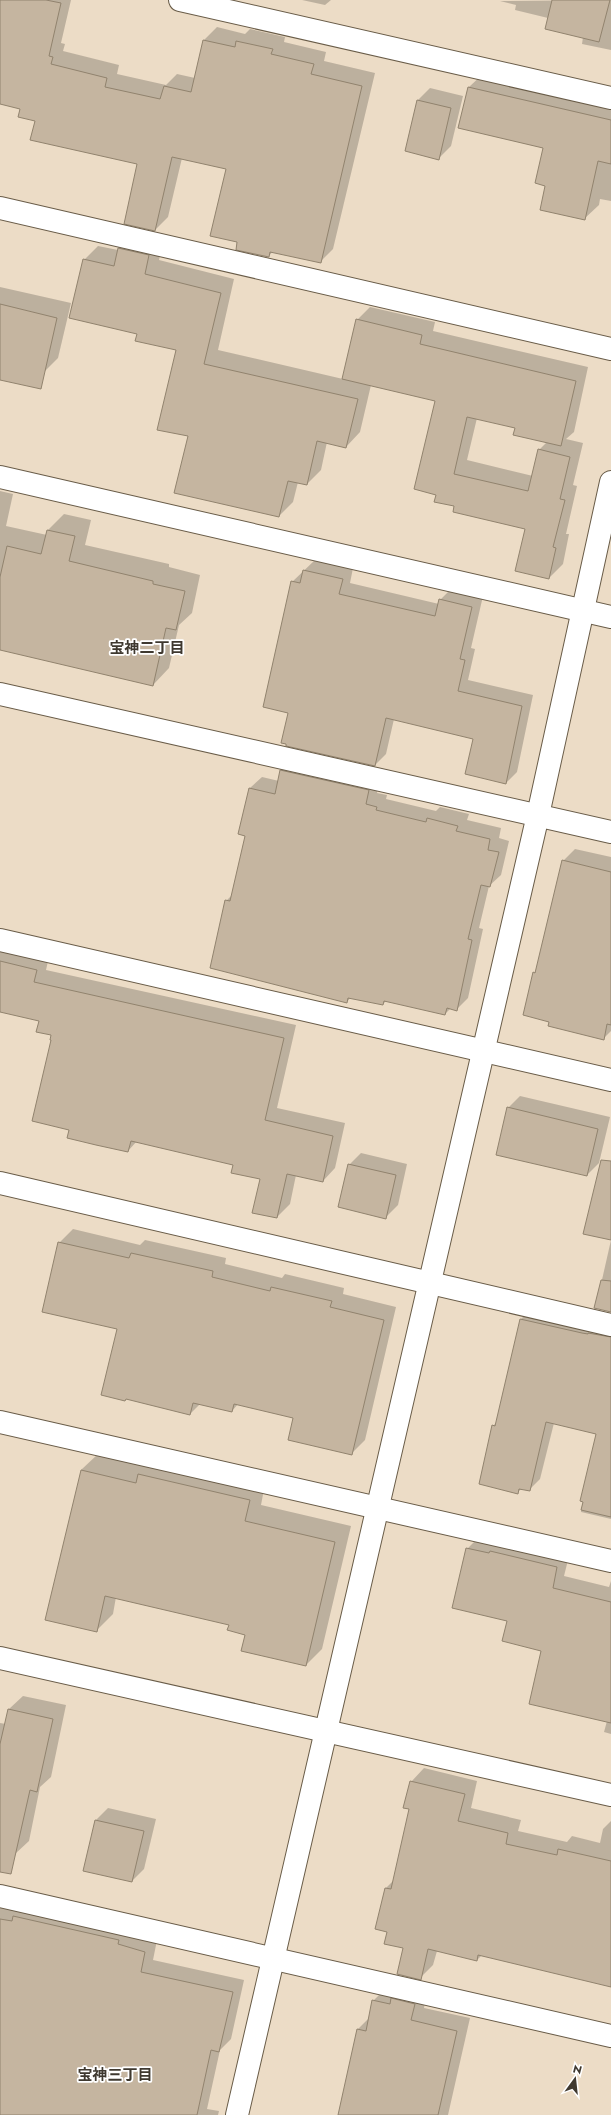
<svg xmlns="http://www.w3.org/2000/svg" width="611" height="2115" font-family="Jost,'Noto Sans JP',sans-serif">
  <rect width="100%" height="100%" fill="#ecdcc6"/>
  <!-- shadow -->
  <g fill="#0003" fill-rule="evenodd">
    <polygon points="0,0 71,0 61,43 65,44 63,51 119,65 117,74 166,85 177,74 195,78 204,40 217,27 245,34 250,29 285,37 284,42 326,52 324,61 375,73 333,249 320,262 273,251 269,256 239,242 227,168 182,158 168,217 155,230 139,163 36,121 21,108 0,103"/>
    <polygon points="302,0 331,0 325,5"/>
    <polygon points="611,0 611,50 582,44 583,37 548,18 515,10 516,5 500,1"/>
    <polygon points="484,73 611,102 611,201 600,199 599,205 584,219 546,185 544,148 460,128 469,87"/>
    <polygon points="430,88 463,96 451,146 439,158 418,100"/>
    <path d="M 133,234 L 163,241 L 159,260 L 234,279 L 218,350 L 343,379 L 357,320 L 370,307 L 435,322 L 433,331 L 588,367 L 574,432 L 566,439 L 583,443 L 573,485 L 577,486 L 566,534 L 569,534 L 563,564 L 549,578 L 527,528 L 456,506 L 438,494 L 436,400 L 371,385 L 360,432 L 346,447 L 327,442 L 321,470 L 307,484 L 298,482 L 293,502 L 279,516 L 189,436 L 177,350 L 138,333 L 84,260 L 98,246 L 118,250 ZM 477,418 L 516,427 L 547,442 L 539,450 L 533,476 L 467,460 Z"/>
    <polygon points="0,287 71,303 58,358 44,372 0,363"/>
    <polygon points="0,491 13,494 6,526 47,535 48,530 64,514 91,520 85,545 169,564 169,567 200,575 192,613 179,625 169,668 153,685 0,649"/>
    <polygon points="315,560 353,568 350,583 439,604 440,600 451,589 483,596 471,648 475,649 468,680 533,695 517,772 506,783 474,738 394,719 386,754 375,765 289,712 292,582"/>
    <polygon points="293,759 380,779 377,793 387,795 386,799 436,811 440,807 469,814 467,820 501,828 499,838 509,841 501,875 489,886 479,928 483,929 468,998 457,1009 451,1008 445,1014 387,1000 383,1004 351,997 347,1002 226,901 232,895 246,835 250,788 262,777 279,781 281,771"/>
    <polygon points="575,849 611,857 611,1031 603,1039 550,1021 534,973 537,970 563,861"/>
    <polygon points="0,948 49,957 46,970 296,1025 277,1108 345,1123 335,1168 323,1181 296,1175 290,1204 277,1217 261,1178 234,1165 137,1141 128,1151 70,1129 52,1034 40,1020 0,1011"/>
    <polygon points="520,1096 610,1117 599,1163 587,1175 508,1108"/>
    <polygon points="361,1153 407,1164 398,1205 386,1217 349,1165"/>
    <polygon points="73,1229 140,1245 145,1240 226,1258 225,1264 282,1278 285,1274 344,1288 343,1294 396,1307 365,1440 352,1453 294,1417 238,1404 232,1411 200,1404 190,1414 127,1398 125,1400 118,1328 59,1243"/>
    <polygon points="611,1240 611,1296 599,1293"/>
    <polygon points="532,1308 611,1326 611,1519 581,1512 597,1433 554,1423 540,1479 529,1490 522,1488 518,1492 493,1426 497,1422 521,1319"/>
    <polygon points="98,1454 265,1484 261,1505 351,1526 322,1649 306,1665 230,1624 116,1597 113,1614 96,1631 81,1470"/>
    <polygon points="479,1537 569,1556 564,1576 609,1587 611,1581 611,1734 604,1732 607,1721 543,1650 508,1621 467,1549"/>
    <polygon points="23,1696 66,1705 51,1777 40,1787 29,1841 15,1854 0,1851 0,1723 6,1724 9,1709"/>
    <polygon points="424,1768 477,1781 471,1808 521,1820 518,1831 567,1842 572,1836 600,1843 603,1829 611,1821 611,1985 482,1955 477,1960 437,1951 433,1965 420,1978 404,1948 388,1931 386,1888 394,1880 410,1808 411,1782"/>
    <polygon points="108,1808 156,1819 144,1869 132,1881 96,1820"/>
    <polygon points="0,1899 157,1940 153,1960 244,1980 231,2039 220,2050 207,2109 219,2111 218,2115 0,2115"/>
    <polygon points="386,1988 427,1991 424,2008 470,2018 448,2115 339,2115 358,2029 369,2018 373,2001"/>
  </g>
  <!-- building -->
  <g fill="#c5b5a0" stroke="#91836e">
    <polygon points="0,0 46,0 61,3 49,56 53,57 51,64 107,78 105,87 160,99 164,86 191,92 203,40 235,47 236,41 273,49 271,54 314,64 311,74 362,86 321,263 270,252 269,257 236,250 237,242 210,236 226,169 172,157 155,231 124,224 137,164 30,140 35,121 18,117 20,109 0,104"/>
    <polygon points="552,0 610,0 599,42 545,29"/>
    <polygon points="468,87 611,120 611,164 598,161 585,220 540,210 545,186 535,183 543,148 458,128"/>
    <polygon points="417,100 451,108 439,160 405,151"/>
    <polygon points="118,248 149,255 145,274 221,293 204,364 358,399 346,448 317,441 307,485 288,481 279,517 174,493 188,436 157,430 176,350 135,341 137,334 69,318 83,259 114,266"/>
    <polygon points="0,304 57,318 41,389 0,380"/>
    <polygon points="356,319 422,335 420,344 576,381 561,446 513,435 515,428 467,417 454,474 528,491 538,449 570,457 560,499 565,500 553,547 556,548 549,579 515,571 525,529 453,512 454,506 434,502 436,495 414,489 435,401 342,379"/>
    <polygon points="47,530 75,536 69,561 153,581 153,584 185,591 176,630 166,628 153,686 0,650 0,577 7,546 41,554"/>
    <polygon points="303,570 343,579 339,594 435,616 439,599 472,607 460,659 465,660 458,691 522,706 506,784 465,774 473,739 386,718 375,766 286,746 286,744 281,743 288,713 263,707 291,581 300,583"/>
    <polygon points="280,770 369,790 366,804 377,807 376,810 426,822 427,818 458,826 456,831 490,839 488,850 499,852 490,887 481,885 468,939 472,940 457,1011 447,1008 445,1015 384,1001 383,1005 348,998 347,1003 210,968 225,900 230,901 245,836 238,834 249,788 275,794"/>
    <polygon points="562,860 611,872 611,1025 607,1024 604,1040 548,1026 549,1022 523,1015 533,972 535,973"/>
    <polygon points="0,961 37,970 34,982 284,1038 265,1120 333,1136 323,1182 287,1174 277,1218 252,1213 260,1179 231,1173 233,1165 131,1141 128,1152 96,1145 67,1138 69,1130 32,1121 51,1040 50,1040 51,1035 36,1032 39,1021 0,1012"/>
    <polygon points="507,1107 598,1129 587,1176 496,1155"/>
    <polygon points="601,1160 611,1161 611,1240 583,1234"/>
    <polygon points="348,1164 396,1175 386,1219 338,1207"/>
    <polygon points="58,1242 129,1258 131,1253 213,1271 212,1277 270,1291 271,1287 332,1301 330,1307 384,1320 352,1455 288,1440 293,1418 234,1404 232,1412 193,1403 190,1415 126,1399 125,1401 101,1395 117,1329 42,1312"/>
    <polygon points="601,1280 611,1281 611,1312 594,1308"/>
    <polygon points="520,1319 582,1333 588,1334 588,1333 611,1337 611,1517 581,1510 583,1502 580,1501 596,1434 546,1422 530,1491 519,1489 518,1494 479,1484 492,1425 495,1426"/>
    <polygon points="81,1470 136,1483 138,1474 250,1500 245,1521 335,1542 306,1666 241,1651 245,1635 227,1630 229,1625 105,1596 97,1632 45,1620"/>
    <polygon points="466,1548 489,1553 490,1551 557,1567 553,1588 611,1602 611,1723 529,1704 541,1651 502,1641 507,1621 452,1608"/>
    <polygon points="8,1709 53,1719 37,1792 30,1790 11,1874 0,1872 0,1744"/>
    <polygon points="410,1781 465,1794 458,1821 508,1833 506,1844 557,1855 558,1849 611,1861 611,1987 478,1955 477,1961 428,1949 421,1980 397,1974 403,1948 384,1944 387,1932 375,1929 385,1888 391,1889 409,1809 403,1808"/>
    <polygon points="95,1820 144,1831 132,1882 83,1871"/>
    <polygon points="13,1916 119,1940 118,1944 145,1952 141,1972 233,1992 219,2052 211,2050 197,2115 0,2115 0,1919 12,1921"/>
    <polygon points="391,1998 415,2004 411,2020 457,2031 438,2115 338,2115 357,2029 366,2031 372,2000 390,2004"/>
  </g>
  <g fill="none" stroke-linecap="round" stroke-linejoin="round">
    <defs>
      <g id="street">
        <polyline points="180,0 611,98"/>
        <polyline points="0,208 611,349"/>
        <polyline points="0,477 611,617"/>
        <polyline points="0,694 611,832"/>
        <polyline points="0,940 611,1080"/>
        <polyline points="0,1183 611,1325"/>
        <polyline points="0,1422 611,1561"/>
        <polyline points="0,1896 611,2036"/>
        <polyline points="237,2115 538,815 611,482"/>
      </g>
      <polyline id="secondary" points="0,1658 611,1795"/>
    </defs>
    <!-- street casing -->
    <use href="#street" stroke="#695c48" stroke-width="24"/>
    <!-- secondary casing -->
    <use href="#secondary" stroke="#695c48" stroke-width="24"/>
    <!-- street -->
    <use href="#street" stroke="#fff" stroke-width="22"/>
    <!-- secondary -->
    <use href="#secondary" stroke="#fff" stroke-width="22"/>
  </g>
  <g text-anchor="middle" stroke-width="3.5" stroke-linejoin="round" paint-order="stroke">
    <!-- neighbourhood labels -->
    <g font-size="15" font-weight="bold" fill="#3e382f" stroke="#fff">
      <text x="147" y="653">宝神二丁目</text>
      <text x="115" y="2080">宝神三丁目</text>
    </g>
  </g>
  <!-- north arrow -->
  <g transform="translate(575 2079) rotate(15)" stroke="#ffffff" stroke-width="3" paint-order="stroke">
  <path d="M0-3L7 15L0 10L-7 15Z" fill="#3e382f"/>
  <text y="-6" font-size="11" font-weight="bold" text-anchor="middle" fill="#3e382f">N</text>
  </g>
</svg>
